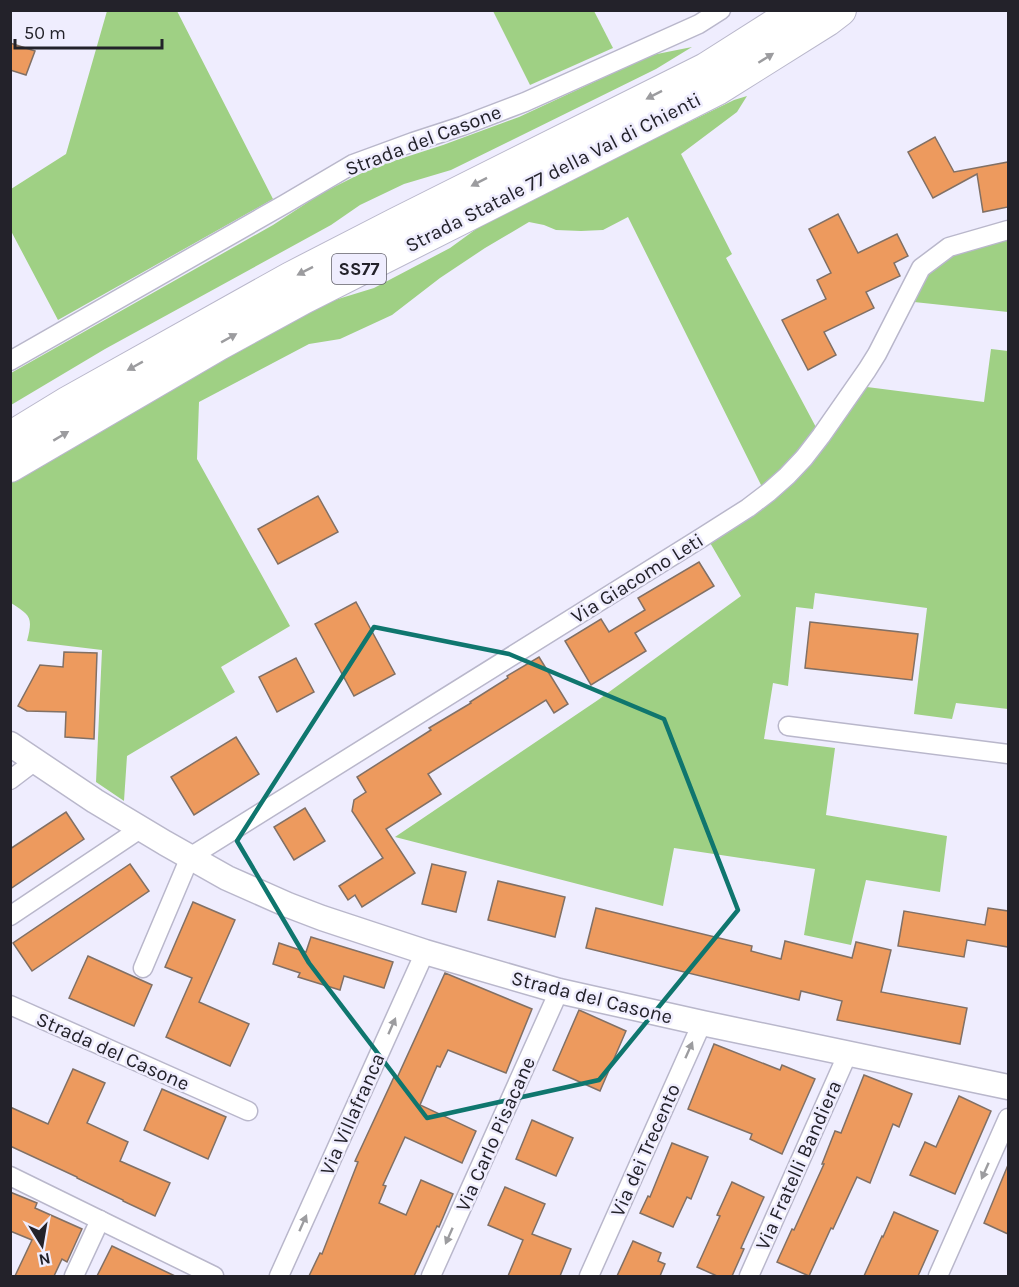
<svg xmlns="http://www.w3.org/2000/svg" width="1019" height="1287" font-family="Karla,sans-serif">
  <rect width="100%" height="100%" fill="#efedfe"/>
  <!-- green -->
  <g fill="#9fd084">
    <polygon points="107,11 177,11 273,199 58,320 11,231 11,189 66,154"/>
    <polygon points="493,11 594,11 613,48 530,85"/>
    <polygon points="692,47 656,69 451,170 404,184 360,205 331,225 105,349 11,405 11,373 273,225 322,193 372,168 443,145 519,117 652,55"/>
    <path d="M 747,96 L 737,112 L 681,154 L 732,254 L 726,258 L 818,431 L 763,489 L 628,217 L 603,230 L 581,231 L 556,230 L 544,225 L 529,222 L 485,248 L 440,278 L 392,315 L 340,339 L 309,344 L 199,402 L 197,459 L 290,626 L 221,667 L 235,692 L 127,756 L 124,801 L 96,782 L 102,650 L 27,641 C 33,617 31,616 11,603 L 10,483 L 312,307 L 374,288 L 450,248 L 490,219 L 734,100 Z"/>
    <polygon points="1008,239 1008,312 914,302 927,275 954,254"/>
    <polygon points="991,349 1008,351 1008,709 956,703 952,719 914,714 927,608 815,593 813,609 796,607 788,686 773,683 764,739 835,748 826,815 947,836 940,892 866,880 851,945 804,935 815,869 674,848 663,906 395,837 598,700 741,596 709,541 829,438 867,387 984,402"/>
  </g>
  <!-- building -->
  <g fill="#ed9a5e" stroke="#817065" stroke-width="1.5">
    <polygon points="10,43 35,51 26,75 10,70"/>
    <polygon points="935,137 954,172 1008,162 1008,207 983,212 977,174 933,198 908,152"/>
    <polygon points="838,214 858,253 897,234 908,256 894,263 900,276 866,292 874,308 824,332 836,355 808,370 782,320 826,299 817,280 831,273 809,229"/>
    <polygon points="318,496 338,532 278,564 258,529"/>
    <polygon points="699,562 714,586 635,633 646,651 591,685 565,641 601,619 609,632 645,610 638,598"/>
    <polygon points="356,602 395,674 354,696 315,624"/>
    <polygon points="810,622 918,634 912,680 805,668"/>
    <polygon points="64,652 97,653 94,739 65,737 66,712 27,711 18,706 40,665 63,667"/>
    <polygon points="539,657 568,704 554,713 546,700 428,774 441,794 386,829 415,873 362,907 355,895 348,900 339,886 383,858 352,811 354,800 366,792 357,777 431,730 429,728 471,703 470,702 508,678 507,676"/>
    <polygon points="296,658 314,692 277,712 259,677"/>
    <polygon points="236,737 259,774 194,815 171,777"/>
    <polygon points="305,808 325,841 294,860 274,827"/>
    <polygon points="66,812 84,839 10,889 10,849"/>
    <polygon points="130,864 149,891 32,971 13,943"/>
    <polygon points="432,864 466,872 456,912 422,904"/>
    <polygon points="498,881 565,897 555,937 488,920"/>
    <polygon points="193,902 235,920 199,1002 249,1024 230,1066 166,1037 192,978 165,967"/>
    <polygon points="596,908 752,946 751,951 781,959 785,941 852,958 856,942 891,950 881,992 967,1008 960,1044 837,1020 842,1001 801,991 799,1000 586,948"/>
    <polygon points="988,908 1008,911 1008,947 967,940 964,957 898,946 904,911 985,925"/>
    <polygon points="311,937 393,962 384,988 344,976 340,990 298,977 300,973 273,964 279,943 306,952"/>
    <polygon points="88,956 152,985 134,1026 69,998"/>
    <polygon points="445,973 532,1009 506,1073 448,1050 440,1067 437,1066 420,1105 476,1131 462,1163 405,1137 383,1185 386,1186 379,1203 406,1215 421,1180 453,1194 439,1227 437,1226 414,1276 309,1276 320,1253 322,1254 358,1162 355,1161 394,1077 397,1078"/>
    <polygon points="579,1010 626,1031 600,1091 553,1070"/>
    <polygon points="714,1044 780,1070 782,1065 815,1079 782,1154 750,1139 752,1134 688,1109"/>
    <polygon points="73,1069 105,1083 87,1123 128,1142 120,1161 170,1183 155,1216 123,1201 123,1200 77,1178 77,1177 10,1146 10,1107 48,1124"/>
    <polygon points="864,1075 912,1094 899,1127 893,1124 870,1183 857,1177 833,1229 831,1228 809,1276 777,1262 792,1229 794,1230 824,1164 822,1164 835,1131 841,1133"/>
    <polygon points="162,1089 226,1117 208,1159 144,1130"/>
    <polygon points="959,1096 991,1111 955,1194 910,1175 925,1142 936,1147"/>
    <polygon points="532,1120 573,1138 556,1176 516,1159"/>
    <polygon points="672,1143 708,1157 691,1199 687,1197 673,1227 640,1213 648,1196 650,1197"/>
    <polygon points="1008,1165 1008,1234 984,1223"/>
    <polygon points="732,1182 764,1197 741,1248 744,1249 732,1276 717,1276 697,1267 720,1216 717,1215"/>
    <polygon points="505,1187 545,1204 532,1234 571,1249 560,1276 508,1276 523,1240 488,1225"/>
    <polygon points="10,1192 37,1203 35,1208 82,1229 67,1262 62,1259 54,1276 15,1276 32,1240 10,1231"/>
    <polygon points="894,1212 938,1231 918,1276 864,1276 882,1236 883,1237"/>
    <polygon points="633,1241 661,1253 658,1261 665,1264 660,1276 617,1276"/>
    <polygon points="112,1246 175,1276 97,1276"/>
  </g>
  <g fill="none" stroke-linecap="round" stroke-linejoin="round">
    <defs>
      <g id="street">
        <polyline points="10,361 285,204 353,164 413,142 462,126 525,102 699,24 721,10"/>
        <polyline points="788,726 1008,754"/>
        <polyline points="10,780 35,761"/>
        <polyline points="10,916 140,829"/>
        <polyline points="143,968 190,857 701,538 748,508 769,492 787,476 804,458 821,436 867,370 877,354 921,268 949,247 1008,230"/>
        <polyline points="10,1005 248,1111"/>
        <polyline points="10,1176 214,1276"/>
        <polyline points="74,1276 100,1220"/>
        <polyline points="279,1276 425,952"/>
        <polyline points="431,1276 559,991"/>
        <polyline points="589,1276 702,1023"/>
        <polyline points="749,1276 848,1053"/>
        <polyline points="938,1276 1008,1118"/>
      </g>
      <polyline id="secondary" points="10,744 95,801 165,843 227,878 288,905 322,918 425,952 559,991 702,1023 1008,1087"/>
      <g id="highway">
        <polyline points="10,438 69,402 291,278 396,224 706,69 799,10"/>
        <polyline points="10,466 219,344 303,298 717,89 827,20 840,10"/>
      </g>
    </defs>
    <!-- street casing -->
    <use href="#street" stroke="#b9b7cb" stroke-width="21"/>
    <!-- secondary casing -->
    <use href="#secondary" stroke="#b9b7cb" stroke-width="27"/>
    <!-- highway casing -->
    <use href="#highway" stroke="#b9b7cb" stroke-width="34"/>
    <!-- street -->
    <use href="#street" stroke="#fff" stroke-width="18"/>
    <!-- secondary -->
    <use href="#secondary" stroke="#fff" stroke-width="24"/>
    <!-- highway -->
    <use href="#highway" stroke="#fff" stroke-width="32"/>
  </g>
  <!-- one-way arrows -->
  <defs><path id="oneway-solid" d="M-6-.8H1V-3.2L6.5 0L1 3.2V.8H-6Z" transform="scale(1.5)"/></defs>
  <g fill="#9c9c9f">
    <use href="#oneway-solid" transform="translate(766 58) rotate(-32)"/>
    <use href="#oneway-solid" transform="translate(654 95) rotate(153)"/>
    <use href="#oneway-solid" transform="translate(479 182) rotate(153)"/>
    <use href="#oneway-solid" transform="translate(305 271) rotate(153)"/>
    <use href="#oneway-solid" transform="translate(229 338) rotate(-29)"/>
    <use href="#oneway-solid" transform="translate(135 366) rotate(151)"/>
    <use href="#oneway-solid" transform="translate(61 436) rotate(-31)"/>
    <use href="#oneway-solid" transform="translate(392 1026) rotate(-66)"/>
    <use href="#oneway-solid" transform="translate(689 1050) rotate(-66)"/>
    <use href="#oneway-solid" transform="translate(985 1171) rotate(114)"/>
    <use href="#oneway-solid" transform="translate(303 1223) rotate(-66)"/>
    <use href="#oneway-solid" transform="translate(449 1236) rotate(114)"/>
  </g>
  <!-- marked area -->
  <path fill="none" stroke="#0f766e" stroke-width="4.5" stroke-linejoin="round" d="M 374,627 L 509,654 L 664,719 L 738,910 L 599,1080 L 427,1118 L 309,963 L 237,841 Z"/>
  <g text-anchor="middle" stroke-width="5" stroke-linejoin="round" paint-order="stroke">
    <!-- shield labels -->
    <rect fill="#efedfe" stroke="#605f6a" stroke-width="1.5" x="332" y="254" width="54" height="30" rx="4.5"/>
    <g font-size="18" font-weight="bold" fill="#23222a">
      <text x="359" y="275">SS77</text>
    </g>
    <!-- street labels -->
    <g font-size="20" fill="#23222a" stroke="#efedfe">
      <text transform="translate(423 140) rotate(-21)" y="7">Strada del Casone</text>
      <text transform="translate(553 172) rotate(-27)" y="7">Strada Statale 77 della Val di Chienti</text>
      <text transform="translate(637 578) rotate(-32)" y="7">Via Giacomo Leti</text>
      <text transform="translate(592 997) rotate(14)" y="7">Strada del Casone</text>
      <text transform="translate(113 1051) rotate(24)" y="7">Strada del Casone</text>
      <text transform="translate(352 1114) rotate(-66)" y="7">Via Villafranca</text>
      <text transform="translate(495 1134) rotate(-66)" y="7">Via Carlo Pisacane</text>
      <text transform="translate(645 1150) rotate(-66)" y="7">Via dei Trecento</text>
      <text transform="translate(798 1165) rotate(-66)" y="7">Via Fratelli Bandiera</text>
    </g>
  </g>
  <!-- border -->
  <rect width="1019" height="1287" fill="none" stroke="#23222a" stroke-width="24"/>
  <!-- north arrow -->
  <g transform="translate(42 1245) rotate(169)" stroke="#efedfe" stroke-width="4.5" paint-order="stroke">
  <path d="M0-4.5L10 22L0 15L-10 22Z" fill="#23222a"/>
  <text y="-9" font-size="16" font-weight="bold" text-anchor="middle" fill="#23222a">N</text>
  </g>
  <!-- scale -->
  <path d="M15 39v9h147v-9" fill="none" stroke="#23222a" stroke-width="3"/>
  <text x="24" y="39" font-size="18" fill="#23222a" stroke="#efedfe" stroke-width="4.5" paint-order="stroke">50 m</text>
</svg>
